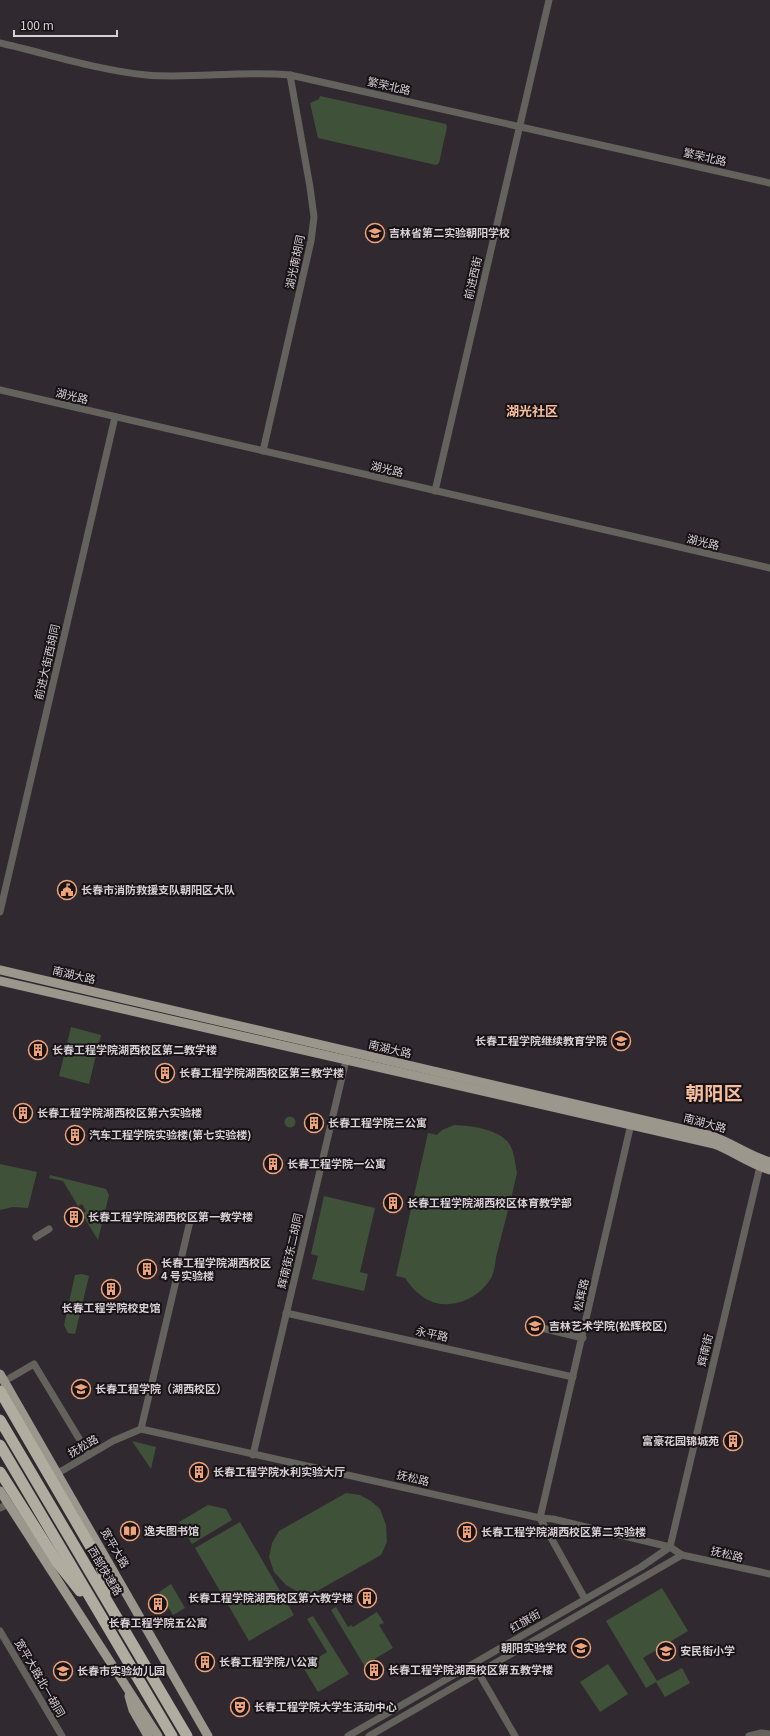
<svg xmlns="http://www.w3.org/2000/svg" width="770" height="1736" font-family="Georgia,'Noto Sans SC',serif">
  <rect width="100%" height="100%" fill="#312930"/>
  <!-- green -->
  <g fill="#3f5139">
    <polygon points="320,96 446,124 447,127 439,163 436,165 318,138 310,103 319,99"/>
    <polygon points="71,1027 101,1035 89,1084 59,1076"/>
    <circle cx="290" cy="1122" r="5.5"/>
    <path d="M 454,1125 C 471,1126 494,1128 507,1141 C 514,1148 515,1163 517,1173 C 511,1200 504,1226 497,1253 C 495,1261 495,1273 490,1280 C 480,1294 467,1302 450,1304 C 430,1306 416,1294 405,1278 L 396,1276 L 428,1133 L 437,1135 L 442,1130 Z"/>
    <polygon points="0,1164 37,1172 28,1208 13,1207 0,1210"/>
    <polygon points="50,1175 106,1189 109,1195 98,1240 82,1214 86,1211 82,1204 78,1206 63,1181 49,1178"/>
    <polygon points="324,1196 375,1208 360,1272 368,1274 364,1291 312,1279 318,1256 311,1254"/>
    <polygon points="82,1274 89,1276 75,1334 68,1333 64,1325 75,1275"/>
    <polygon points="132,1441 156,1447 151,1469"/>
    <polygon points="346,1493 360,1495 371,1501 380,1509 386,1525 387,1542 381,1555 312,1594 298,1592 286,1585 274,1572 269,1557 272,1543 279,1531"/>
    <polygon points="208,1505 226,1509 232,1520 192,1544 179,1522"/>
    <polygon points="240,1522 294,1615 249,1641 195,1548"/>
    <polygon points="171,1584 185,1608 173,1615 159,1592"/>
    <polygon points="662,1588 688,1631 643,1658 657,1681 682,1668 690,1683 665,1697 656,1682 646,1688 606,1621"/>
    <polygon points="336,1607 348,1627 351,1625 353,1627 377,1612 384,1623 379,1625 393,1648 364,1665 331,1610"/>
    <polygon points="313,1616 349,1674 318,1692 303,1667 327,1652 307,1619"/>
    <polygon points="608,1664 628,1694 600,1712 580,1682"/>
  </g>
  <g fill="none" stroke-linecap="round" stroke-linejoin="round">
    <!-- minor -->
    <g stroke="#64625d" stroke-width="7">
      <path d="M 0,43 C 48,54 97,70 146,75 C 194,79 242,70 290,75 L 770,183"/>
      <polyline points="0,390 770,568"/>
      <polyline points="263,451 311,241 314,217 310,187 290,75"/>
      <polyline points="435,491 549,0"/>
      <polyline points="0,912 115,417"/>
      <polyline points="36,1237 49,1229"/>
      <polyline points="286,1313 573,1377"/>
      <polyline points="529,1325 583,1338"/>
      <polyline points="10,1378 34,1364 89,1455"/>
      <polyline points="141,1429 191,1217"/>
      <polyline points="253,1455 347,1056"/>
      <polyline points="58,1473 113,1441 141,1429 540,1518 553,1519 670,1547 682,1555 770,1574"/>
      <polyline points="0,1508 8,1504"/>
      <polyline points="670,1547 761,1162"/>
      <polyline points="585,1599 540,1518 631,1124"/>
      <polyline points="0,1631 62,1736"/>
      <polyline points="478,1672 515,1736"/>
      <polyline points="348,1736 641,1567 670,1547"/>
      <polyline points="369,1736 682,1555"/>
      <polyline points="749,1736 761,1733 770,1734"/>
    </g>
    <!-- major -->
    <g stroke="#9b978c" stroke-width="9">
      <path d="M 0,970 L 712,1136 C 732,1143 750,1156 770,1162"/>
      <path d="M 0,981 L 714,1144 C 733,1151 750,1164 770,1170"/>
      <polyline points="0,1374 208,1736"/>
      <polyline points="0,1491 158,1736"/>
      <polyline points="129,1696 133,1710 148,1736"/>
    </g>
    <!-- highway -->
    <g stroke="#b0ac9f" stroke-width="11">
      <polyline points="0,1391 100,1563 103,1573 105,1594"/>
      <polyline points="0,1420 187,1736"/>
      <polyline points="0,1445 172,1736"/>
      <polyline points="0,1472 57,1562 80,1591"/>
    </g>
  </g>
  <!-- icons -->
  <defs>
    <symbol id="school-ring" viewBox="-11 -11 22 22"><circle r="9.5" fill="#171316" stroke="#f0a378" stroke-width="1.5"/><path d="M0-5L7-2L0 1L-7-2ZM-4 1L0 2.5L4 1V4Q0 6-4 4Z" fill="#f0a378"/></symbol>
    <symbol id="civic-ring" viewBox="-11 -11 22 22"><circle r="9.5" fill="#171316" stroke="#f0a378" stroke-width="1.5"/><path d="M-.6-6.5H3V-4.5H.6V-3L4-1V1h2V6H-6V1h2V-1L-.6-3ZM-1.2 2.5V6h2.4V2.5Z" fill="#f0a378"/></symbol>
    <symbol id="university-ring" viewBox="-11 -11 22 22"><circle r="9.5" fill="#171316" stroke="#f0a378" stroke-width="1.5"/><path d="M0-5L7-2L0 1L-7-2ZM-4 1L0 2.5L4 1V4Q0 6-4 4Z" fill="#f0a378"/></symbol>
    <symbol id="building-ring" viewBox="-11 -11 22 22"><circle r="9.5" fill="#171316" stroke="#f0a378" stroke-width="1.5"/><path d="M-4-6H4V6H1V3H-1V6H-4ZM-2.5-4.3h1.7v1.8h-1.7ZM.8-4.3h1.7v1.8H.8ZM-2.5-1h1.7V.8h-1.7ZM.8-1h1.7V.8H.8Z" fill="#f0a378"/></symbol>
    <symbol id="library-ring" viewBox="-11 -11 22 22"><circle r="9.5" fill="#171316" stroke="#f0a378" stroke-width="1.5"/><path d="M-6-4Q-3-5.5-.7-3.5V5Q-3 3-6 4ZM6-4Q3-5.5 .7-3.5V5Q3 3 6 4Z" fill="#f0a378"/></symbol>
    <symbol id="theatre-ring" viewBox="-11 -11 22 22"><circle r="9.5" fill="#171316" stroke="#f0a378" stroke-width="1.5"/><path d="M-5-5.5Q0-4 5-5.5V0Q5 5 0 6Q-5 5-5 0ZM-3.3-2.5H-1v1.5H-3.3ZM1-2.5H3.3v1.5H1ZM-2.8 1Q0 5.5 2.8 1Z" fill="#f0a378"/></symbol>
  </defs>
  <g fill-rule="evenodd">
    <use href="#school-ring" x="364" y="222" width="22" height="22"/>
    <use href="#civic-ring" x="56" y="879" width="22" height="22"/>
    <use href="#university-ring" x="610" y="1030" width="22" height="22"/>
    <use href="#building-ring" x="27" y="1039" width="22" height="22"/>
    <use href="#building-ring" x="154" y="1062" width="22" height="22"/>
    <use href="#building-ring" x="12" y="1102" width="22" height="22"/>
    <use href="#building-ring" x="303" y="1112" width="22" height="22"/>
    <use href="#building-ring" x="64" y="1124" width="22" height="22"/>
    <use href="#building-ring" x="262" y="1153" width="22" height="22"/>
    <use href="#building-ring" x="382" y="1192" width="22" height="22"/>
    <use href="#building-ring" x="63" y="1206" width="22" height="22"/>
    <use href="#building-ring" x="136" y="1258" width="22" height="22"/>
    <use href="#building-ring" x="100" y="1278" width="22" height="22"/>
    <use href="#university-ring" x="524" y="1315" width="22" height="22"/>
    <use href="#university-ring" x="70" y="1378" width="22" height="22"/>
    <use href="#building-ring" x="722" y="1430" width="22" height="22"/>
    <use href="#building-ring" x="188" y="1461" width="22" height="22"/>
    <use href="#library-ring" x="119" y="1520" width="22" height="22"/>
    <use href="#building-ring" x="456" y="1521" width="22" height="22"/>
    <use href="#building-ring" x="356" y="1587" width="22" height="22"/>
    <use href="#building-ring" x="147" y="1593" width="22" height="22"/>
    <use href="#school-ring" x="570" y="1637" width="22" height="22"/>
    <use href="#school-ring" x="655" y="1640" width="22" height="22"/>
    <use href="#building-ring" x="194" y="1651" width="22" height="22"/>
    <use href="#building-ring" x="363" y="1659" width="22" height="22"/>
    <use href="#school-ring" x="52" y="1660" width="22" height="22"/>
    <use href="#theatre-ring" x="229" y="1696" width="22" height="22"/>
  </g>
  <g text-anchor="middle" stroke-width="4" stroke-linejoin="round" paint-order="stroke">
    <!-- street labels -->
    <g font-size="11" fill="#d7d1d6" stroke="#171316">
      <text transform="translate(389 86) rotate(13)" y="4">繁荣北路</text>
      <text transform="translate(705 157) rotate(13)" y="4">繁荣北路</text>
      <text transform="translate(295 262) rotate(-78)" y="4">湖光南胡同</text>
      <text transform="translate(473 278) rotate(-77)" y="4">前进西街</text>
      <text transform="translate(72 396) rotate(13)" y="4">湖光路</text>
      <text transform="translate(387 469) rotate(13)" y="4">湖光路</text>
      <text transform="translate(703 542) rotate(13)" y="4">湖光路</text>
      <text transform="translate(47 662) rotate(-77)" y="4">前进大街西胡同</text>
      <text transform="translate(74 975) rotate(13)" y="4">南湖大路</text>
      <text transform="translate(390 1049) rotate(13)" y="4">南湖大路</text>
      <text transform="translate(705 1123) rotate(15)" y="4">南湖大路</text>
      <text transform="translate(290 1251) rotate(-77)" y="4">辉南街东二胡同</text>
      <text transform="translate(581 1295) rotate(-77)" y="4">松辉路</text>
      <text transform="translate(432 1334) rotate(12)" y="4">永平路</text>
      <text transform="translate(705 1350) rotate(-77)" y="4">辉南街</text>
      <text transform="translate(83 1446) rotate(-30)" y="4">抚松路</text>
      <text transform="translate(413 1478) rotate(13)" y="4">抚松路</text>
      <text transform="translate(115 1548) rotate(60)" y="4">宽平大路</text>
      <text transform="translate(727 1554) rotate(13)" y="4">抚松路</text>
      <text transform="translate(105 1571) rotate(59)" y="4">西部快速路</text>
      <text transform="translate(525 1621) rotate(-30)" y="4">红旗街</text>
      <text transform="translate(40 1678) rotate(60)" y="4">宽平大路北一胡同</text>
    </g>
    <!-- poi labels -->
    <g font-size="11" font-weight="bold" fill="#d7d1d6" stroke="#171316" text-anchor="start">
      <text x="389" y="237">吉林省第二实验朝阳学校</text>
      <text x="81" y="894">长春市消防救援支队朝阳区大队</text>
      <text x="607" y="1045" text-anchor="end">长春工程学院继续教育学院</text>
      <text x="52" y="1054">长春工程学院湖西校区第二教学楼</text>
      <text x="179" y="1077">长春工程学院湖西校区第三教学楼</text>
      <text x="37" y="1117">长春工程学院湖西校区第六实验楼</text>
      <text x="328" y="1127">长春工程学院三公寓</text>
      <text x="89" y="1139">汽车工程学院实验楼(第七实验楼)</text>
      <text x="287" y="1168">长春工程学院一公寓</text>
      <text x="407" y="1207">长春工程学院湖西校区体育教学部</text>
      <text x="88" y="1221">长春工程学院湖西校区第一教学楼</text>
      <text x="161" y="1267">长春工程学院湖西校区<tspan x="161" dy="13">4 号实验楼</tspan></text>
      <text x="111" y="1312" text-anchor="middle">长春工程学院校史馆</text>
      <text x="549" y="1330">吉林艺术学院(松辉校区)</text>
      <text x="95" y="1393">长春工程学院（湖西校区）</text>
      <text x="719" y="1445" text-anchor="end">富豪花园锦城苑</text>
      <text x="213" y="1476">长春工程学院水利实验大厅</text>
      <text x="144" y="1535">逸夫图书馆</text>
      <text x="481" y="1536">长春工程学院湖西校区第二实验楼</text>
      <text x="353" y="1602" text-anchor="end">长春工程学院湖西校区第六教学楼</text>
      <text x="158" y="1627" text-anchor="middle">长春工程学院五公寓</text>
      <text x="567" y="1652" text-anchor="end">朝阳实验学校</text>
      <text x="680" y="1655">安民街小学</text>
      <text x="219" y="1666">长春工程学院八公寓</text>
      <text x="388" y="1674">长春工程学院湖西校区第五教学楼</text>
      <text x="77" y="1675">长春市实验幼儿园</text>
      <text x="254" y="1711">长春工程学院大学生活动中心</text>
    </g>
    <!-- quarter labels -->
    <g font-size="13" font-weight="bold" fill="#f7bd9d" stroke="#171316">
      <text x="532" y="416">湖光社区</text>
    </g>
    <!-- town labels -->
    <g font-size="19" font-weight="bold" fill="#f7bd9d" stroke="#171316">
      <text x="714" y="1100">朝阳区</text>
    </g>
  </g>
  <!-- scale -->
  <path d="M14 30v6h103v-6" fill="none" stroke="#d7d1d6" stroke-width="2"/>
  <text x="20" y="30" font-size="12" fill="#d7d1d6" stroke="#171316" stroke-width="3" paint-order="stroke">100 m</text>
</svg>
